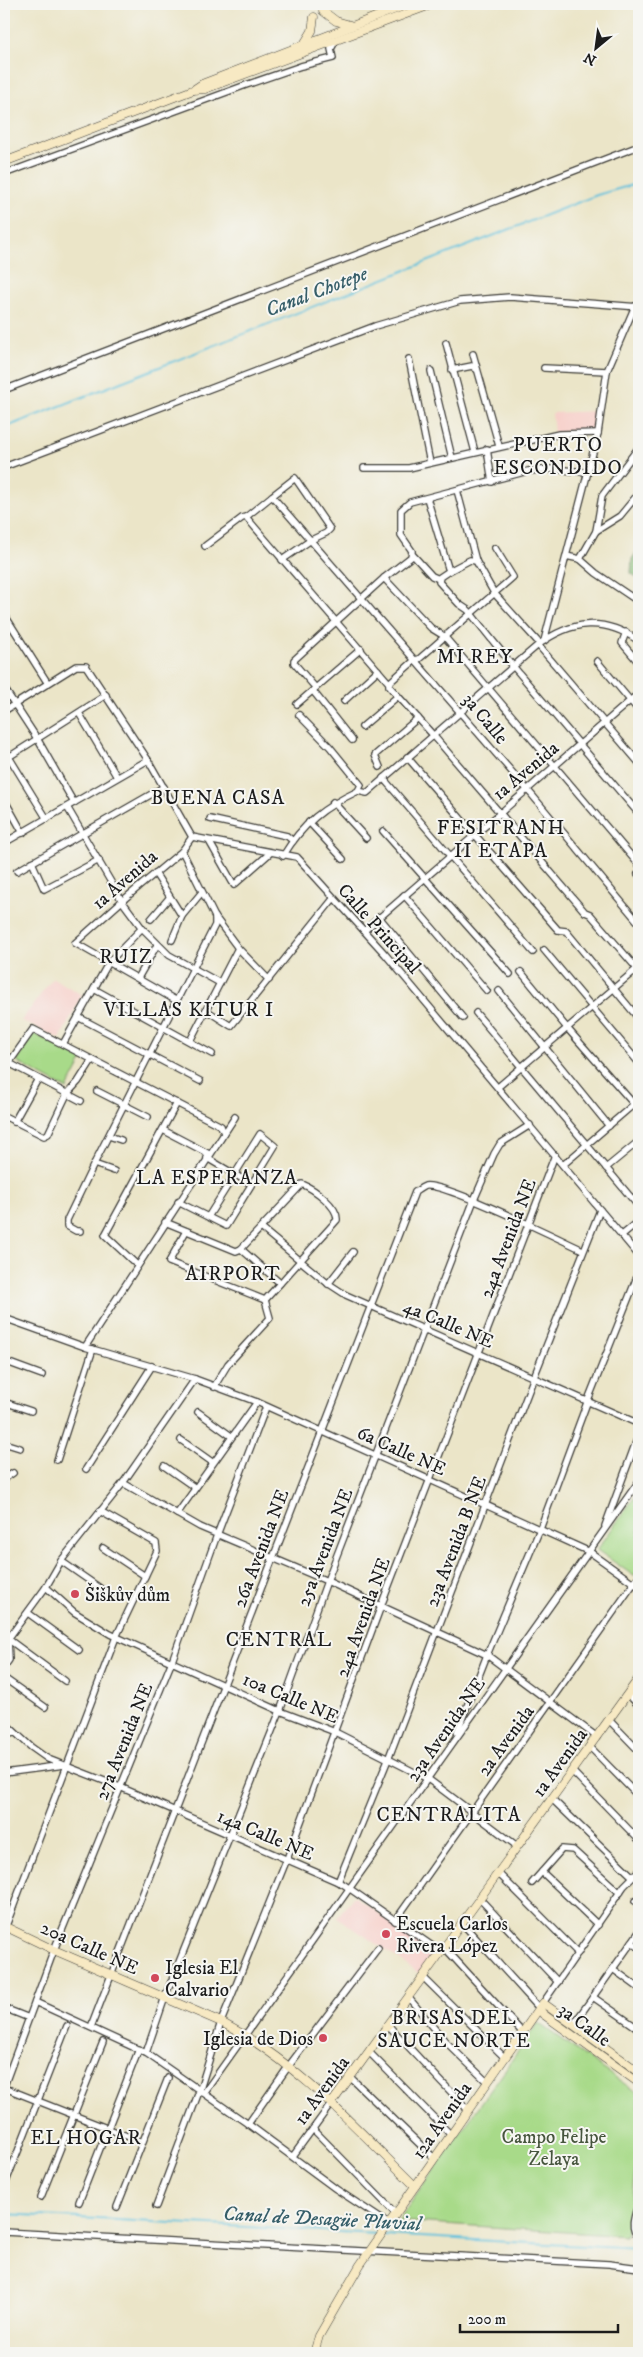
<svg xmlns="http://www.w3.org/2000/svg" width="643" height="2357" font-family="'IM FELL DW Pica',serif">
  <rect width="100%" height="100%" fill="#f6f6f2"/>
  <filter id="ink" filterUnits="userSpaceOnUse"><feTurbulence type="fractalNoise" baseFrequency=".02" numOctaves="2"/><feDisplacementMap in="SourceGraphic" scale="10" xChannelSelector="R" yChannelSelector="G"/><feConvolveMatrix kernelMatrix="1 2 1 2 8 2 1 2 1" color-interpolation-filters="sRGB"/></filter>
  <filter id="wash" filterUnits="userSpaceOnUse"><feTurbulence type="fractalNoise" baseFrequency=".0096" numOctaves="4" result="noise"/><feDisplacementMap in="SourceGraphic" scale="20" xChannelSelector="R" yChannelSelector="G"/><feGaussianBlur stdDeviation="1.12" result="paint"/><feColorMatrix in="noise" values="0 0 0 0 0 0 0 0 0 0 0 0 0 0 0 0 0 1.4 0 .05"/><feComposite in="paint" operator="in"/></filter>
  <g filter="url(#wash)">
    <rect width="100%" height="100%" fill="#ebe5c8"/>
    <!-- built -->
    <g fill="#f7d0ca">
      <polygon points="598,411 595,431 554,433 552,413"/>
      <polygon points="53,978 82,995 60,1039 21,1021"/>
      <polygon points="354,1896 436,1952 420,1974 337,1917"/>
    </g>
    <!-- green -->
    <g fill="#a8da89" stroke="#627b52">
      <polygon points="33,1033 83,1059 67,1089 17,1062"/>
      <polygon points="634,1498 639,1502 639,1569 634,1576 597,1550"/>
      <polygon points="538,2023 639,2094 639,2153 637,2157 626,2236 398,2221"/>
    </g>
    <!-- forest -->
    <polygon fill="#86ba75" stroke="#516b48" points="639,548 639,579 631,573 632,559"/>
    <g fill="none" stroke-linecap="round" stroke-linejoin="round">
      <!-- stream -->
      <g stroke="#5ec1dc" stroke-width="2">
        <polyline points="4,428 597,195 639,183"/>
        <polyline points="4,2214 377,2234"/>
        <polyline points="385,2235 639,2249"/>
      </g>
    </g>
  </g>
  <g filter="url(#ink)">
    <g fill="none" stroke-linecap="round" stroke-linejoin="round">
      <defs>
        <g id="street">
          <polyline points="4,174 246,85 301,66 333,58 331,49 336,40"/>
          <polyline points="446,343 475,452"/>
          <polyline points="473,354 499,446"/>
          <polyline points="409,359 430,463"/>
          <polyline points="544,368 607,371"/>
          <polyline points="452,370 472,366 476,369"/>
          <polyline points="431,371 452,458"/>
          <polyline points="4,390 639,146"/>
          <polyline points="487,449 492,482"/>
          <polyline points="4,467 375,326 460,301 510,297 639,307"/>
          <polyline points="364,468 409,468 559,434 598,433"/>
          <polyline points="457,490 476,561"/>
          <polyline points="272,496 295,478 330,529 326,533 311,540 282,560"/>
          <polyline points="427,498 449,571 440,577 439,582 459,604 468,610 513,666 639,814"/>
          <polyline points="246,517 272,496 532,795 639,923"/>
          <polyline points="596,531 602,496 639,447"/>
          <polyline points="205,546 242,518 246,517 389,683"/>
          <polyline points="495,548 513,577 419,659 415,660 389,683 389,686 433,735 585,912 590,914 639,971"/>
          <polyline points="412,554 432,576 439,579"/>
          <polyline points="566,556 580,559 596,573 639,602"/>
          <polyline points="580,559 596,531 620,516 639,493"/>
          <polyline points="449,571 470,560 476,561 494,593 540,644"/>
          <polyline points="384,578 431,628 444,636 639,865"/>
          <polyline points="4,614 47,682"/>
          <polyline points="626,632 622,643 639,663"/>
          <polyline points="544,641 598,433 607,371 635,306"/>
          <polyline points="538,645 639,763"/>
          <polyline points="597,661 639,711"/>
          <polyline points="314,686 294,663 294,660 384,578 411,557 412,551 401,535 401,510 410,502 528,471 553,469 586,472"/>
          <polyline points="4,688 38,740 74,803"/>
          <polyline points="313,691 352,740"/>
          <polyline points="344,701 378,670"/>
          <polyline points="297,704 361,649"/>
          <polyline points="4,711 76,666 86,666 148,760 192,837 297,857 385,954 639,1256"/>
          <polyline points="79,713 117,777"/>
          <polyline points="299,715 330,747 361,785 358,791"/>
          <polyline points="362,727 398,696"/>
          <polyline points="9,757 47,819"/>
          <polyline points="407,757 558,930 566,931 639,1019"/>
          <polyline points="4,760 106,695"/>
          <polyline points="380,767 375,755 418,718"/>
          <polyline points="383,778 533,952"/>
          <polyline points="4,799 23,833"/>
          <polyline points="333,802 366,838"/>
          <polyline points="67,807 122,901 142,928 169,955 220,983"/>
          <polyline points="210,819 287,836 293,841"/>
          <polyline points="309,822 343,859"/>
          <polyline points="383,831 510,974"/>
          <polyline points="209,841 234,885 270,853"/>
          <polyline points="4,843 148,760"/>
          <polyline points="182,851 215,917 238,948 269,980"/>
          <path d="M 283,856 C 303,823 324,807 358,791 L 367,793 L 538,645 C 572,620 604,617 639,641"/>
          <polyline points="32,862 44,889 99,860"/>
          <polyline points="17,871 164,787"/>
          <polyline points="155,873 182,916"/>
          <polyline points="638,874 639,875"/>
          <polyline points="404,895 487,991"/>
          <polyline points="379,917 463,1018"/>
          <polyline points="151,919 169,898"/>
          <polyline points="364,931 639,693"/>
          <polyline points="172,940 182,916 202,892"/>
          <polyline points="544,950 639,1063"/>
          <polyline points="521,972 567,1028 639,1110"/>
          <polyline points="138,978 157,945"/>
          <polyline points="94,989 212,1054"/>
          <polyline points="499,991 609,1126"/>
          <polyline points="177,1001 75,943 122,901 182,851 192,837"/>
          <polyline points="206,1010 231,1026 333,899"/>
          <polyline points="476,1013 639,1207"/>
          <polyline points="78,1017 200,1081"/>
          <polyline points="190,1041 238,948"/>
          <polyline points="63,1044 109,962 142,928"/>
          <polyline points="9,1063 81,1101"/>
          <polyline points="4,1070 33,1029 221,1126 224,1133"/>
          <polyline points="498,1087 639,967"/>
          <polyline points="97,1091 148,1117"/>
          <polyline points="4,1116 44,1136 48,1134 67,1094 78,1082 92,1060"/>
          <polyline points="14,1122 38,1079"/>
          <polyline points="163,1130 209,1154"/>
          <polyline points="109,1136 121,1140"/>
          <polyline points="207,1158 251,1184"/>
          <polyline points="563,1165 633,1105"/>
          <polyline points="606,1168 639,1141"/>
          <polyline points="114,1171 94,1164 215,925 215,917"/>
          <polyline points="178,1202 226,1226 275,1146 260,1134 208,1217"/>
          <path d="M 165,1222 L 236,1251 L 241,1249 L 302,1184 C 314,1189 338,1206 337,1220 L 265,1300"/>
          <polyline points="261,1228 326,1282 346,1295 639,1424"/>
          <polyline points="80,1231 76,1231 67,1226 67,1220 94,1164"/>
          <polyline points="186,1231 169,1262 265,1300"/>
          <polyline points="622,1235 639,1221"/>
          <polyline points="241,1249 280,1283"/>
          <polyline points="137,1265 105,1235 177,1103"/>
          <polyline points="328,1284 353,1252"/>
          <polyline points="4,1318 85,1347 195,1379 257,1402 590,1552 639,1587"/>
          <polyline points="85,1347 235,1117"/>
          <polyline points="4,1361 42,1375"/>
          <polyline points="214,1387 228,1364 270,1318 265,1300"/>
          <polyline points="4,1402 31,1411"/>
          <polyline points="198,1412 231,1436"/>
          <polyline points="181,1440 212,1462"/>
          <polyline points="4,1443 20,1448"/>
          <polyline points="57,1460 93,1349"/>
          <polyline points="164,1466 194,1487"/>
          <polyline points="86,1469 152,1366"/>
          <polyline points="4,1479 13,1473"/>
          <polyline points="123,1483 200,1527 327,1581 487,1655 597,1737"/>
          <polyline points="177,1514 257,1402"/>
          <polyline points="605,1526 639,1434"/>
          <polyline points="103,1548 145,1576"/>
          <polyline points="61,1561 110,1595"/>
          <polyline points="46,1587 74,1612 110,1634 280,1711 335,1732 428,1779 517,1846"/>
          <polyline points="28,1613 79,1650"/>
          <polyline points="8,1639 65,1681"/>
          <polyline points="4,1667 9,1660 8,1639 46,1587 61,1561 123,1483 195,1379"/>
          <polyline points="4,1678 45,1707"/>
          <polyline points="628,1694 639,1706"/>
          <polyline points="609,1720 639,1751"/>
          <polyline points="4,1722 31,1747 48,1759 120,1787 343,1884 441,1952"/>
          <polyline points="457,1732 487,1655 540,1529 588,1400 639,1272"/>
          <polyline points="4,1735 14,1733"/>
          <polyline points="590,1747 639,1797"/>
          <polyline points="572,1771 639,1840"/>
          <polyline points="4,1773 64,1765"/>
          <polyline points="552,1799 633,1877"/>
          <polyline points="542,1872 598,1925"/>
          <polyline points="498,1873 578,1953"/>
          <polyline points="338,1882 389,1757 534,1377 600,1210"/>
          <polyline points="532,1883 562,1849 573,1850 620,1893"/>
          <polyline points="480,1899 558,1982"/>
          <polyline points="635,1901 639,1903"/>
          <polyline points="395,1921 639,1576"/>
          <polyline points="462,1923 539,2008"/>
          <polyline points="4,1931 116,1637 157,1551 156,1543 100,1511"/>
          <polyline points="632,1942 639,1948"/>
          <polyline points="444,1947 522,2032"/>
          <polyline points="613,1969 639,1988"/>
          <polyline points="423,1977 504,2057"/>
          <polyline points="408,1997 445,2041 487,2082"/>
          <polyline points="593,1997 639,2029"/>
          <polyline points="35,2002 146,2053 248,2124 336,2189 389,2224"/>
          <polyline points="543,2003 624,1886 639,1871"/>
          <polyline points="4,2008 29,2018"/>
          <polyline points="388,2025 468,2110"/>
          <polyline points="573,2025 639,1932"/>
          <path d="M 91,2027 L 415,1192 C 418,1190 422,1187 425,1186 C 444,1182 559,1239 583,1250"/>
          <polyline points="369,2052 451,2135"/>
          <polyline points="146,2053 165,1997 280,1711 327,1581 474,1200 494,1154 500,1144 530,1125"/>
          <polyline points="350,2077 434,2158"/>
          <polyline points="4,2086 54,1950 172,1661 217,1535 266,1407"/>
          <polyline points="10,2090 142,2142"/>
          <polyline points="204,2093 639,1481"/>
          <polyline points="248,2124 288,2067 378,1948"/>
          <polyline points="313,2129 396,2214"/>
          <polyline points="293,2156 331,2104"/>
          <polyline points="4,2187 67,2026"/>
          <polyline points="41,2197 103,2042"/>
          <polyline points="79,2202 139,2049"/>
          <path d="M 639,2202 C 636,2212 628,2230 639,2236"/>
          <polyline points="156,2206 200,2089 221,2022 287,1859 381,1606 555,1155"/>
          <polyline points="117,2207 168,2078"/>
          <polyline points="4,2232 609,2264 639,2268"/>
        </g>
        <g id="secondary">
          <polyline points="323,11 336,21 350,25"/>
          <polyline points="304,44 312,31 314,17"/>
          <polyline points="193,90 205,89 433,4"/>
          <polyline points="4,162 193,90 202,84 409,4"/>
          <path d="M 4,1926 L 54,1950 L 221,2022 C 296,2061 355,2127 415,2186"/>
          <polyline points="539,2008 543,2014 639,2083"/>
          <polyline points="331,2104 639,1678"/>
          <polyline points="314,2353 319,2336 360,2265 543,2003 639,2072"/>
        </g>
      </defs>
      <!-- street casing -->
      <use href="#street" stroke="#3b3a36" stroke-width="8"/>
      <!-- secondary casing -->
      <use href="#secondary" stroke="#3b3a36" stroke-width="9"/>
      <!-- street -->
      <use href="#street" stroke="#fff" stroke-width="5.5"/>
      <!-- secondary -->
      <use href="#secondary" stroke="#f7e9c3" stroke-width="8"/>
    </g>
  </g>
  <!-- markers -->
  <g fill="#d1495b" stroke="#f6f6f2" stroke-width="2">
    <circle cx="75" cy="1594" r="5"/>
    <circle cx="386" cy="1934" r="5"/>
    <circle cx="155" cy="1978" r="5"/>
    <circle cx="323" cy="2038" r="5"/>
  </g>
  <g text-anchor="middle" stroke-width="4" stroke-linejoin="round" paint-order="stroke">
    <!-- street labels -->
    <g font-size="19" fill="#1c1c1c" stroke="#f6f6f2">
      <text transform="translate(486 718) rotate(50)" y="7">3a Calle</text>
      <text transform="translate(525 770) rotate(-40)" y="7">1a Avenida</text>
      <text transform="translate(124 879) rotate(-41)" y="7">1a Avenida</text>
      <text transform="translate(380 928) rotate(48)" y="7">Calle Principal</text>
      <text transform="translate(507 1238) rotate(-69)" y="7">24a Avenida NE</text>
      <text transform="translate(449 1323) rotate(23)" y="7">4a Calle NE</text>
      <text transform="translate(402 1450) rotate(24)" y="7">6a Calle NE</text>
      <text transform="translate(455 1541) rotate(-69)" y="7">23a Avenida B NE</text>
      <text transform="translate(324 1547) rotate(-69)" y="7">25a Avenida NE</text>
      <text transform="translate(260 1548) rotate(-69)" y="7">26a Avenida NE</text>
      <text transform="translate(362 1617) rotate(-70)" y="7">24a Avenida NE</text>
      <text transform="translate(291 1697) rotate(23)" y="7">10a Calle NE</text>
      <text transform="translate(445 1729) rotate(-55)" y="7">23a Avenida NE</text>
      <text transform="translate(505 1740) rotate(-54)" y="7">2a Avenida</text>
      <text transform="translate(123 1741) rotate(-68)" y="7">27a Avenida NE</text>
      <text transform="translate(559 1762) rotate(-54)" y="7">1a Avenida</text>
      <text transform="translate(266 1834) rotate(23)" y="7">14a Calle NE</text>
      <text transform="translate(90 1947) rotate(24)" y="7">20a Calle NE</text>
      <text transform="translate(585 2024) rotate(36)" y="7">3a Calle</text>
      <text transform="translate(321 2090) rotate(-54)" y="7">1a Avenida</text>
      <text transform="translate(441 2120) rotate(-55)" y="7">12a Avenida</text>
    </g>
    <!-- poi labels -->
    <g font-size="19" fill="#1c1c1c" stroke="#f6f6f2" text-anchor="start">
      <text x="85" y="1601">Šiškův dům</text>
      <text x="396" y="1930">Escuela Carlos<tspan x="396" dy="22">Rivera López</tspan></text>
      <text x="165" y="1974">Iglesia El<tspan x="165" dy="22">Calvario</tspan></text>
      <text x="313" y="2045" text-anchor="end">Iglesia de Dios</text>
    </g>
    <!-- park labels -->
    <g font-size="19" fill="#46553d" stroke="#f6f6f2">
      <text x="554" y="2143">Campo Felipe<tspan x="554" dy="22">Zelaya</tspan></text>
    </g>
    <!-- water labels -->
    <g font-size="20" font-style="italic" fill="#365e69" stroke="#f6f6f2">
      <text transform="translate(316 291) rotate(-21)" y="7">Canal Chotepe</text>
      <text transform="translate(322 2218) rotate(3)" y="7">Canal de Desagüe Pluvial</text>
    </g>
    <!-- neighbourhood labels -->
    <g font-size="20" letter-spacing="1" fill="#1c1c1c" stroke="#f6f6f2">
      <text x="558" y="451">PUERTO<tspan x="558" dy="23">ESCONDIDO</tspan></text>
      <text x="475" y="663">MI REY</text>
      <text x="218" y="804">BUENA CASA</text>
      <text x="501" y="834">FESITRANH<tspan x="501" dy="23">II ETAPA</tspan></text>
      <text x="126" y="963">RUIZ</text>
      <text x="189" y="1016">VILLAS KITUR I</text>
      <text x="217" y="1184">LA ESPERANZA</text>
      <text x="233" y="1280">AIRPORT</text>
      <text x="279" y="1646">CENTRAL</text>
      <text x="449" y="1821">CENTRALITA</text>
      <text x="454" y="2024">BRISAS DEL<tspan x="454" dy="23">SAUCE NORTE</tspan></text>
      <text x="86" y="2144">EL HOGAR</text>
    </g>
  </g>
  <!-- margin -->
  <rect width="643" height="2357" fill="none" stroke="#f6f6f2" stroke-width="20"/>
  <!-- north arrow -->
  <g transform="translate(596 48) rotate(209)" stroke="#f6f6f2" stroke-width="4" paint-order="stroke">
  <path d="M0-4L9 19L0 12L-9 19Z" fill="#1c1c1c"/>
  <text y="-8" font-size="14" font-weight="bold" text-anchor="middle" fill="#1c1c1c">N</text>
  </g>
  <!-- scale -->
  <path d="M460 2324v8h158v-8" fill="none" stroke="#1c1c1c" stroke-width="2.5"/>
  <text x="468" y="2324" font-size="15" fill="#1c1c1c" stroke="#f6f6f2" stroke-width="4" paint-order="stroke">200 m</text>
</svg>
